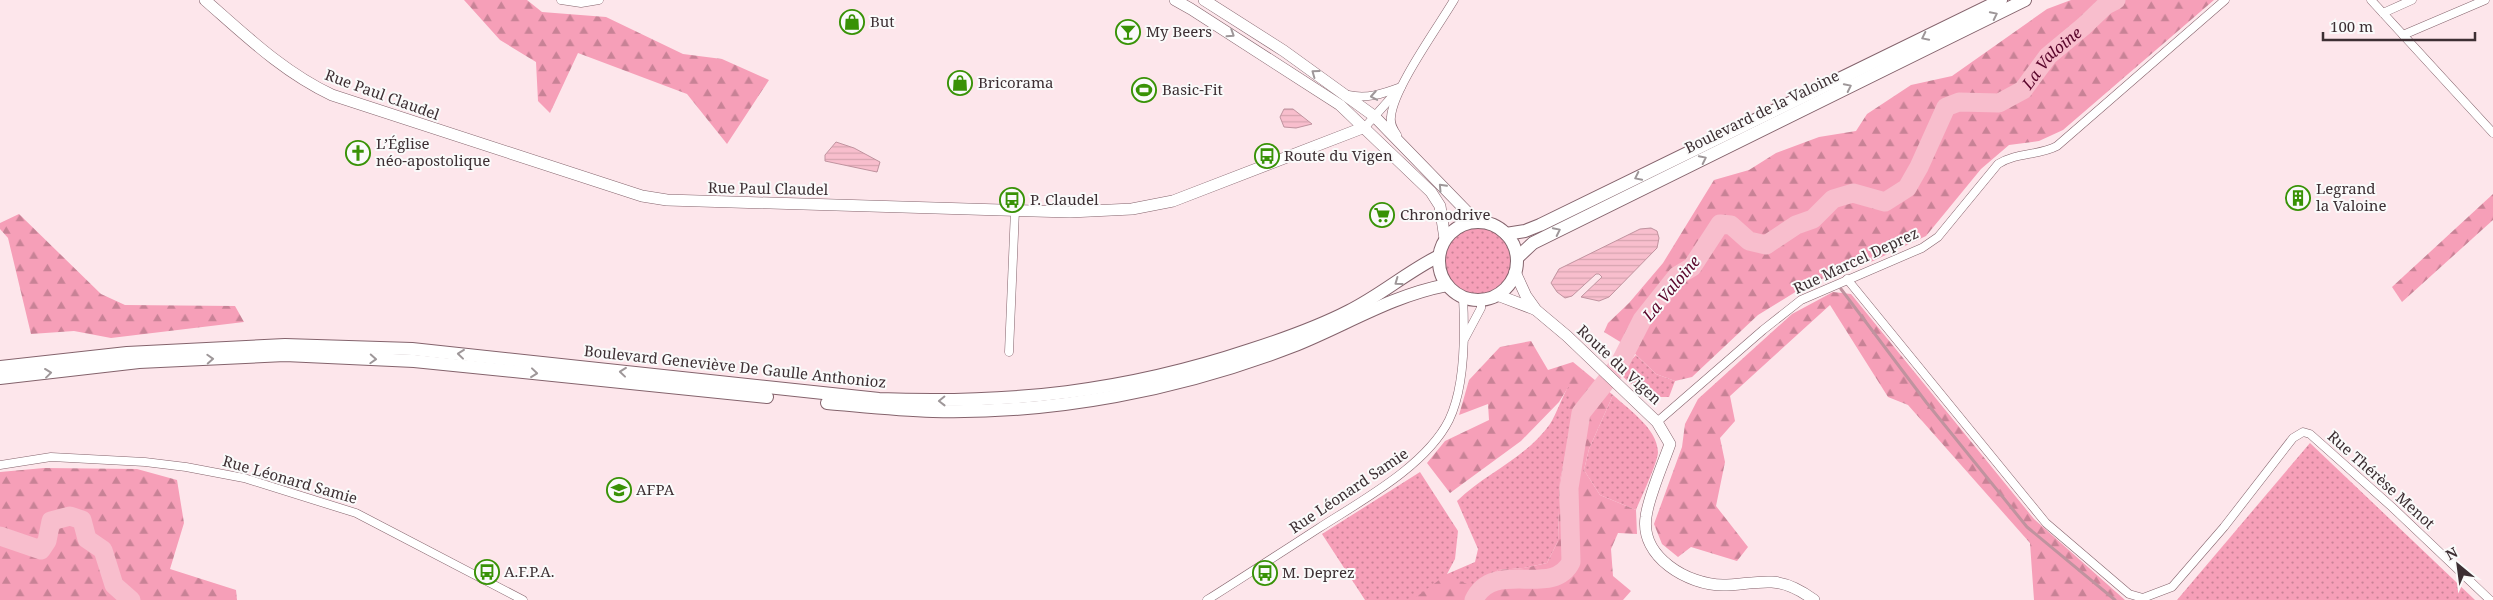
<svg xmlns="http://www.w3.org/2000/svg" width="2493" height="600" font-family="'Noto Serif',serif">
  <defs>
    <pattern id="grass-dots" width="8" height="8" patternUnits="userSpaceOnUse" patternTransform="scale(1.25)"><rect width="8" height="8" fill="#f69fb8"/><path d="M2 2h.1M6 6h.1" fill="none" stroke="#c88296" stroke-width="1.8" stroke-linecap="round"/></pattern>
    <pattern id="forest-firs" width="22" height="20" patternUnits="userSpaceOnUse" patternTransform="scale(1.25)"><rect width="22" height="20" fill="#f69fb8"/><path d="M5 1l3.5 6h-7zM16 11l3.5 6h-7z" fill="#c88296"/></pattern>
    <pattern id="water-rules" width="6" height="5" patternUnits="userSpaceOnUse" patternTransform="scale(1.25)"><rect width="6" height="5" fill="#f8becd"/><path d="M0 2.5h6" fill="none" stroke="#d6a4b0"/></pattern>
  </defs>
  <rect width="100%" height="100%" fill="#fde6eb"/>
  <!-- grass -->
  <g fill="url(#grass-dots)">
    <circle cx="1478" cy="261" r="33"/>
    <polygon points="1636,355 1656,374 1675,381 1669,397 1645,397 1619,373"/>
    <path d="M 1569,385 L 1569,437 L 1560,480 L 1558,541 L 1547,563 L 1524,568 L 1498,570 L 1474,587 L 1413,600 L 1365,600 L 1322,534 L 1420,472 L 1458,531 L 1455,559 L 1447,574 L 1475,562 L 1478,549 L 1457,501 C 1486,473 1526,458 1550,424 C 1556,415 1562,397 1569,385 Z"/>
    <path d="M 1613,395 C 1629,410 1657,428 1658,452 C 1658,462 1641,498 1636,510 L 1600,495 L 1584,470 L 1589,449 Z"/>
    <polygon points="2310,443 2475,600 2177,600"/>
  </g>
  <!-- forest -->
  <g fill="url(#forest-firs)">
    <polygon points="464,0 527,0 542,12 606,17 683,54 722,59 769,80 727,144 687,94 578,53 550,113 538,101 536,62 500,40"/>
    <polygon points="2071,0 2214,0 2063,130 2039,141 2009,145 1981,169 1926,236 1873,261 1810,283 1758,315 1692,377 1675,381 1656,374 1627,346 1604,332 1608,323 1629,303 1663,263 1714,180 1749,170 1776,153 1819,137 1856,131 1867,114 1911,85 1952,76 2047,9"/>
    <polygon points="2493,194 2493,220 2402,302 2392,287"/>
    <polygon points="19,214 101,294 125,305 235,306 244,322 111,338 74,331 31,334 8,238 0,229 0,223"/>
    <polygon points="1833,292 1851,294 2034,519 2125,600 2034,600 2030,543 1908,405 1888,397 1830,305 1730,396 1735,421 1720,438 1725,462 1716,506 1748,547 1737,561 1691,547 1678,557 1662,544 1654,524 1682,447 1685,424 1698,399 1792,314"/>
    <polygon points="1531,341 1548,370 1573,362 1613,395 1589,449 1584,470 1600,495 1636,510 1637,534 1618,533 1611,549 1613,576 1631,591 1623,600 1412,600 1446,575 1474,587 1498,570 1524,568 1547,563 1558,541 1560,480 1569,437 1569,386 1559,402 1521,441 1450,493 1427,463 1445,441 1489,420 1488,404 1459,415 1469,380 1500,347"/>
    <polygon points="44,468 137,469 177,480 184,523 170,569 236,590 237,600 0,600 0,472"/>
  </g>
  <!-- water -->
  <g fill="url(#water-rules)" stroke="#c0939f">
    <polygon points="1284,109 1293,109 1312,124 1296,128 1284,127 1280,117"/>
    <polygon points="836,142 854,148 880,162 877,172 825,161 825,155"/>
    <polygon points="1651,228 1657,231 1659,238 1657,248 1609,297 1599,301 1581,297 1602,277 1599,274 1596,274 1572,296 1565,298 1557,292 1551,283 1559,269 1640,229"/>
  </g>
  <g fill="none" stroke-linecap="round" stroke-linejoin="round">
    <!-- stream -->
    <polyline stroke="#c0939f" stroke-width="3" points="1841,289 1926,402 2027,527 2115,600"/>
    <!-- river -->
    <g stroke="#f8becd" stroke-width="19">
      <polyline points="0,536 41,550 47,541 51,521 70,516 82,520 87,539 103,550 114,585 131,600"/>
      <path id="s1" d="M 1474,600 C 1493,558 1553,599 1571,562 L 1569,488 L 1581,413 L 1619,365 L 1642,320 L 1677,276 L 1692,267 L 1720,224 L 1731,225 L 1749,241 L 1766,245 L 1796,225 L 1813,219 L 1833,199 L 1853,193 L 1885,202 L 1907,188 L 1919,167 L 1946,107 L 1959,102 L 1999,103 L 2023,90 L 2048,56 L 2084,26 L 2106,5 L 2116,0"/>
    </g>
    <defs>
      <g id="street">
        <polyline points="561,0 581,3 599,0"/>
        <polyline points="2371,0 2493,133"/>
        <polyline points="2383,13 2412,0"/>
        <polyline points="2403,35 2485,0"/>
        <path d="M 1348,95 C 1368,99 1382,94 1401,87"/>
        <polyline points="1365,127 1398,90"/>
        <path d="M 1397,135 C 1393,129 1390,124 1391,117 C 1393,89 1438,27 1454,0"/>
        <polyline points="1847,279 2046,523 2129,594 2143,598 2172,587 2224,527 2293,438 2303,432 2310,434 2392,507 2490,600"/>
        <polyline points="1465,338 1481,308 1481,300"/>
        <polyline points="1009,352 1015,210"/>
        <path d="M 1657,422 L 1763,330 L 1801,300 L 1922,248 L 1938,237 L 1998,164 C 2017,152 2038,156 2057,146 L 2225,0"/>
        <polyline points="0,465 51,457 145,462 186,467 244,478 356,513 523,600"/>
        <path d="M 1207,600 C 1245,576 1282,552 1319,528 C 1361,501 1426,466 1449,420 C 1465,387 1465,334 1463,297"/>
      </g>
      <g id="secondary">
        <path d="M 205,0 C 245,35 283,72 332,95 L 642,196 L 667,200 L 1070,212 L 1132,209 L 1173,201 L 1365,127"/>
        <polyline points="1175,0 1191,9 1340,105 1431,192 1440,206 1445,239"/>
        <polyline points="1204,0 1284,51 1374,116 1477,222"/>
        <path d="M 1515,272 L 1526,296 L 1536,310 L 1567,336 L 1657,422 L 1670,444 C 1663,464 1648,498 1646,517 C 1640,557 1688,585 1723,585 C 1739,585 1756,581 1772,582 C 1788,583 1802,591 1814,600"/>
        <polyline points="1497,295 1534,309"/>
      </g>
      <g id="primary">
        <circle cx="1478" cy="261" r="39"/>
        <polyline points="1506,234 1525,231 1540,225 2001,0"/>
        <polyline points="1517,258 1533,243 2025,0"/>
        <path d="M 0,367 L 127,353 L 285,345 L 412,349 L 879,399 C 1011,404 1124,392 1250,350 C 1284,339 1318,327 1349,311 C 1381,295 1407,272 1439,256"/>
        <polyline points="0,378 139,362 285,355 414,361 767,397"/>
        <path d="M 827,403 C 862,406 897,410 933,411 C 1054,414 1179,390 1293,346 C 1346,325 1390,296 1447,285"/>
      </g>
    </defs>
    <!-- street casing -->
    <use href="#street" stroke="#84636c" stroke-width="9"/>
    <!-- secondary casing -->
    <use href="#secondary" stroke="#84636c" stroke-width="12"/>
    <!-- primary casing -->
    <use href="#primary" stroke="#84636c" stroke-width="14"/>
    <!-- street -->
    <use href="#street" stroke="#fff" stroke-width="8"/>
    <!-- secondary -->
    <use href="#secondary" stroke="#fff" stroke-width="11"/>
    <!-- primary -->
    <use href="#primary" stroke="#fff" stroke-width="12"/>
  </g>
  <!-- one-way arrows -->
  <defs><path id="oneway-chevron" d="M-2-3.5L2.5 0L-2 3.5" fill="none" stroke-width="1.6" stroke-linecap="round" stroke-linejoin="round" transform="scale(1.25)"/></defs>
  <g stroke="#9e9799">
    <use href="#oneway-chevron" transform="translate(1994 15) rotate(-26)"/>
    <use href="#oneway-chevron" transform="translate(1231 34) rotate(33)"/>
    <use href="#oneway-chevron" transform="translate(1925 37) rotate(154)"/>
    <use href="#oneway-chevron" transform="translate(1315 73) rotate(-144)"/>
    <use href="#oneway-chevron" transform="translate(1848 87) rotate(-26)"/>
    <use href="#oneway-chevron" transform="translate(1374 96) rotate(170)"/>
    <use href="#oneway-chevron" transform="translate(1703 159) rotate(-26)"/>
    <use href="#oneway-chevron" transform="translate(1638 177) rotate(154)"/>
    <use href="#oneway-chevron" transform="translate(1442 187) rotate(-133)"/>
    <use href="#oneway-chevron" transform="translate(1557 231) rotate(-26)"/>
    <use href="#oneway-chevron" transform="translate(1398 282) rotate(144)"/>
    <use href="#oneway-chevron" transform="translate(461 354) rotate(-174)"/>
    <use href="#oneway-chevron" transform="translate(210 359) rotate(-3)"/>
    <use href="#oneway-chevron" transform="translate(373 359) rotate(3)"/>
    <use href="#oneway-chevron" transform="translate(623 372) rotate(-174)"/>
    <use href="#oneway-chevron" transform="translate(48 373) rotate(-7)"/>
    <use href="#oneway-chevron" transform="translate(534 373) rotate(6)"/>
    <use href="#oneway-chevron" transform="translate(942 401) rotate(179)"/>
  </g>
  <!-- icons -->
  <defs>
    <symbol id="shop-ring" viewBox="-11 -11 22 22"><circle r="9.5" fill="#fafafa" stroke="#389206" stroke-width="1.5"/><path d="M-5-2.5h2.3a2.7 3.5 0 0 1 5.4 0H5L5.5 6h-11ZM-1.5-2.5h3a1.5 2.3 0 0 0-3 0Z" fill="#389206"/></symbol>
    <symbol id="bar-ring" viewBox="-11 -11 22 22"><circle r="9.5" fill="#fafafa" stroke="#389206" stroke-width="1.5"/><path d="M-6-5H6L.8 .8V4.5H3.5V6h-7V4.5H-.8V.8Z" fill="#389206"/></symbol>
    <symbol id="stadium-ring" viewBox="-11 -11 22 22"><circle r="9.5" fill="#fafafa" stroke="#389206" stroke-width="1.5"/><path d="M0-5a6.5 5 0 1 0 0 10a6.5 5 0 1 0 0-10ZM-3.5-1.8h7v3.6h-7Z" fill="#389206"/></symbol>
    <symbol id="church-ring" viewBox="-11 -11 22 22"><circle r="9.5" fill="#fafafa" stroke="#389206" stroke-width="1.5"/><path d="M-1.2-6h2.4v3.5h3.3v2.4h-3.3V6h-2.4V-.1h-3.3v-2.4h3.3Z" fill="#389206"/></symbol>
    <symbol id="bus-ring" viewBox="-11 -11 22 22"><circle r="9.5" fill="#fafafa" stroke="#389206" stroke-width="1.5"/><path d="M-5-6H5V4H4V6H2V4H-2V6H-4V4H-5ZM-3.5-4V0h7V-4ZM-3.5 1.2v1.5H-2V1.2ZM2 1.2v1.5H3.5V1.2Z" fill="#389206"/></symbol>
    <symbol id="building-ring" viewBox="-11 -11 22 22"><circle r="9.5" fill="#fafafa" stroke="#389206" stroke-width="1.5"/><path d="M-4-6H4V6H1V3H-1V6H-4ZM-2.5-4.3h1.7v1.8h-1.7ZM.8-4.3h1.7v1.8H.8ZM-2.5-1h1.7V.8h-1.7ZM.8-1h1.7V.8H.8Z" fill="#389206"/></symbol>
    <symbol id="supermarket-ring" viewBox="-11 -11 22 22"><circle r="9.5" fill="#fafafa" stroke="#389206" stroke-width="1.5"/><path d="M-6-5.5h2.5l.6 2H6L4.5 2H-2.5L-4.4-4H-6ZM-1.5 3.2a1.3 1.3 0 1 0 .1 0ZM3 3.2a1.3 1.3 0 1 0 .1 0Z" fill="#389206"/></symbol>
    <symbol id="school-ring" viewBox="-11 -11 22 22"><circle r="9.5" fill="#fafafa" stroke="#389206" stroke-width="1.5"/><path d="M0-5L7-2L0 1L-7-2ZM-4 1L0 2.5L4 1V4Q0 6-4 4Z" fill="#389206"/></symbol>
  </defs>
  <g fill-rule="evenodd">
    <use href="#shop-ring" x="838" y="8" width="28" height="28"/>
    <use href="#bar-ring" x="1114" y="18" width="28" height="28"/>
    <use href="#shop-ring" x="946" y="69" width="28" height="28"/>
    <use href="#stadium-ring" x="1130" y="76" width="28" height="28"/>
    <use href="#church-ring" x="344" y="139" width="28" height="28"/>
    <use href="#bus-ring" x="1253" y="142" width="28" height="28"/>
    <use href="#building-ring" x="2284" y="184" width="28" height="28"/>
    <use href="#bus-ring" x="998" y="186" width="28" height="28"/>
    <use href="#supermarket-ring" x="1368" y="201" width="28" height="28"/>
    <use href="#school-ring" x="605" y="476" width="28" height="28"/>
    <use href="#bus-ring" x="473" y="558" width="28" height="28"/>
    <use href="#bus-ring" x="1251" y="559" width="28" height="28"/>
  </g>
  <g text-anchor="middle" stroke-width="4" stroke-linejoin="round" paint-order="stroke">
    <!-- poi labels -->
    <g font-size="15" fill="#3d2f33" stroke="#fafafa" text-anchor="start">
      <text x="870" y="27">But</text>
      <text x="1146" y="37">My Beers</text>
      <text x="978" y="88">Bricorama</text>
      <text x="1162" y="95">Basic-Fit</text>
      <text x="376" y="149">L’Église<tspan x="376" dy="17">néo-apostolique</tspan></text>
      <text x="1284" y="161">Route du Vigen</text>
      <text x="2316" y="194">Legrand<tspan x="2316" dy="17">la Valoine</tspan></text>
      <text x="1030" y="205">P. Claudel</text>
      <text x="1400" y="220">Chronodrive</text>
      <text x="636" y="495">AFPA</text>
      <text x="504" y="577">A.F.P.A.</text>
      <text x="1282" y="578">M. Deprez</text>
    </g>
    <!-- street labels -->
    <g font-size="15" fill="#3d2f33" stroke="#fafafa">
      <text transform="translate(382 95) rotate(20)" y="5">Rue Paul Claudel</text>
      <text transform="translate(1762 112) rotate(-26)" y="5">Boulevard de la Valoine</text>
      <text transform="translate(768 189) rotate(1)" y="5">Rue Paul Claudel</text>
      <text transform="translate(1856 261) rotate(-25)" y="5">Rue Marcel Deprez</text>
      <text transform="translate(1619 365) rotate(43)" y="5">Route du Vigen</text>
      <text transform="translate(735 367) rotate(6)" y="5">Boulevard Geneviève De Gaulle Anthonioz</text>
      <text transform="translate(290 480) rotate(16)" y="5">Rue Léonard Samie</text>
      <text transform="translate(2381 480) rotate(42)" y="5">Rue Thérèse Menot</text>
      <text transform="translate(1349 491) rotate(-34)" y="5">Rue Léonard Samie</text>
    </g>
    <!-- water labels -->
    <g font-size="16" font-style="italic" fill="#59052b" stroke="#fafafa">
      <text dy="6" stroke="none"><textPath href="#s1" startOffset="928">La Valoine</textPath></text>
      <text transform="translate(1671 288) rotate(-50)" y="6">La Valoine</text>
    </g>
  </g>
  <!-- north arrow -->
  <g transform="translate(2458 565) rotate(331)" stroke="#fafafa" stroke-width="4" paint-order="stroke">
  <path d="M0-4L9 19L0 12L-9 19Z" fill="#3d2f33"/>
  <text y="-8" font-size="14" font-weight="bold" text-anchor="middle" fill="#3d2f33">N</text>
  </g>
  <!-- scale -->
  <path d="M2323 32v8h152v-8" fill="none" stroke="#3d2f33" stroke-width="2.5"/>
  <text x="2330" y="32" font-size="15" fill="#3d2f33" stroke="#fafafa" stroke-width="4" paint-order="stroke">100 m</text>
</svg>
